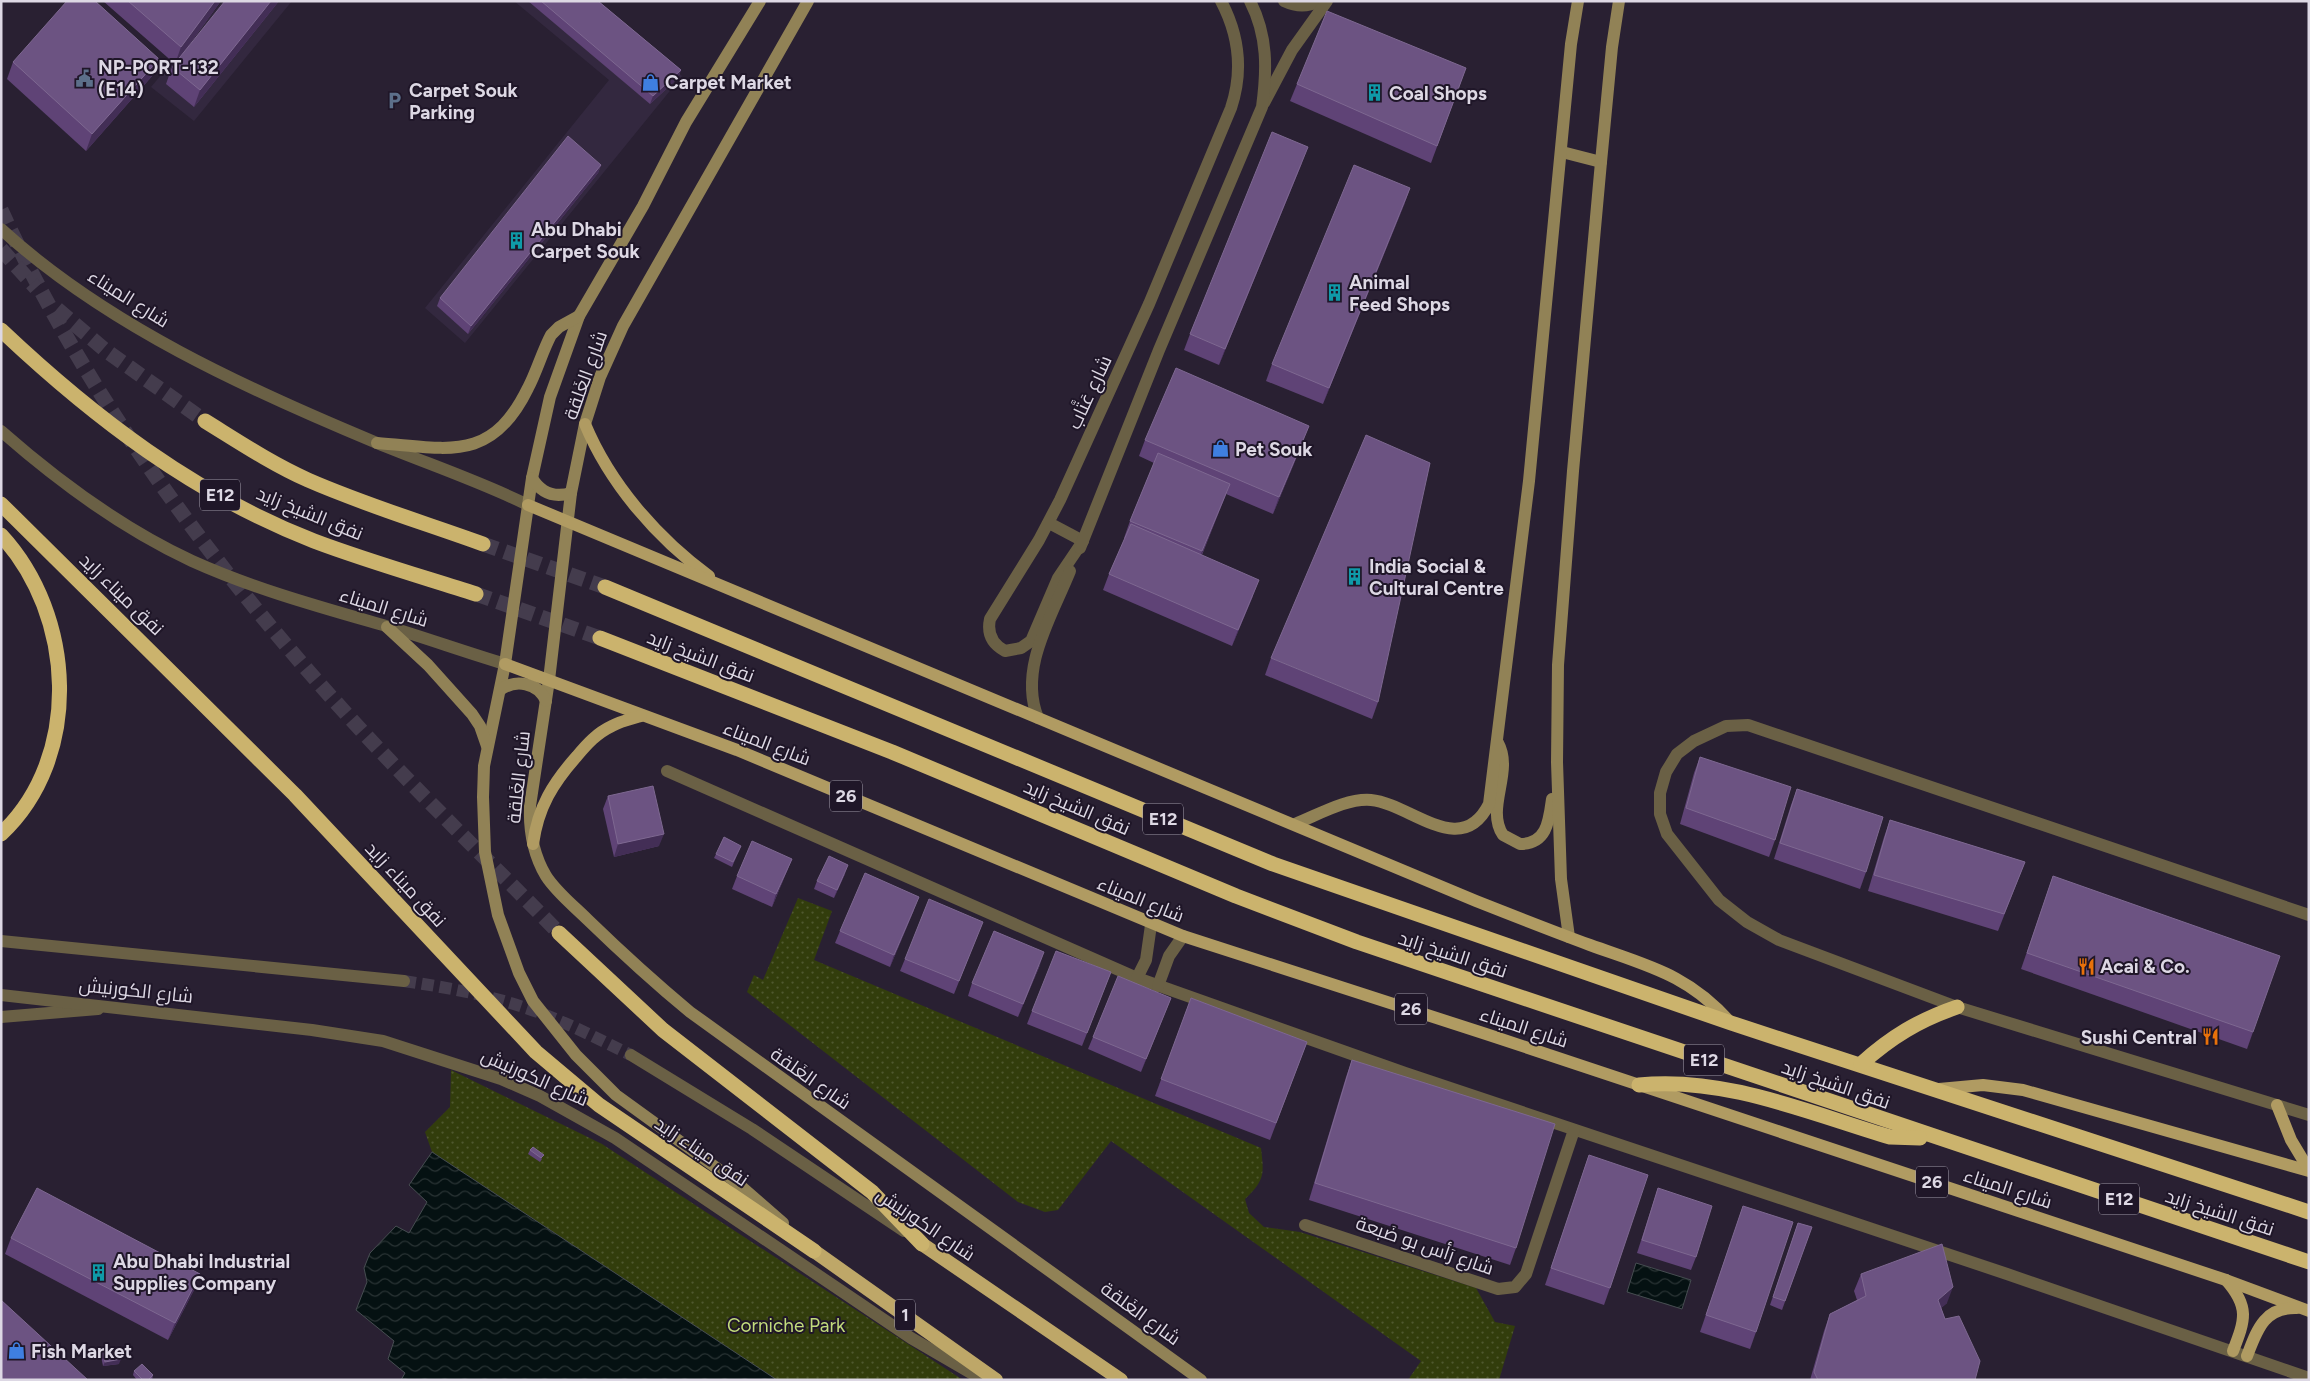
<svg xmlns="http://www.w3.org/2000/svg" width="2310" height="1381" font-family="Figtree,Cairo,sans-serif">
  <defs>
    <pattern id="park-dots" width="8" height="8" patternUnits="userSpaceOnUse" patternTransform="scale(1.25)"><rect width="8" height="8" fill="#323d0c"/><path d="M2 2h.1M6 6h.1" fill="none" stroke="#4f582f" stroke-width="1.8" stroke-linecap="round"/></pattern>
    <pattern id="water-waves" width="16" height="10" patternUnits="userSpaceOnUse" patternTransform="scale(1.25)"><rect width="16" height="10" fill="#051112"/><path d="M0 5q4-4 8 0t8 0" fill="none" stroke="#293334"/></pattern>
  </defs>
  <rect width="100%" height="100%" fill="#292032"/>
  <!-- built -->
  <g fill="#33283f">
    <polygon points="223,1 292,1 194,121 151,87"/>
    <polygon points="514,1 593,1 682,76 465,343 425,308 609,80"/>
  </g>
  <!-- park -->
  <g fill="url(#park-dots)">
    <path d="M 798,898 L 832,911 L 814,960 L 1261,1148 C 1264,1174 1265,1180 1245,1199 L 1249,1213 L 1264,1227 L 1300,1232 L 1476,1288 L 1495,1322 L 1515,1326 L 1499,1380 L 1408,1380 L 1421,1361 L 1111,1141 L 1058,1210 L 1045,1212 L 1018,1202 L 747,992 L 754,975 L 763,980 Z"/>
    <polygon points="451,1070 602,1144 963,1380 777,1380 432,1152 425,1132 450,1107"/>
  </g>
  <!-- water -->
  <g fill="url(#water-waves)" stroke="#464d51">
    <polygon points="432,1152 777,1380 401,1380 405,1373 388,1359 394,1341 356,1310 367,1282 364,1268 370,1253 396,1226 409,1233 427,1202 409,1185"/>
    <polygon points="1636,1263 1691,1280 1682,1309 1627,1292"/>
  </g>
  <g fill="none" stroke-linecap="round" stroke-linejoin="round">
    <!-- tertiary-tunnel -->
    <path stroke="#443c4d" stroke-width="12" stroke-dasharray="12 6" stroke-linecap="butt" d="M 404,981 C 444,987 484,994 523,1007 C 561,1019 596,1038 631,1055"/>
    <!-- motorway-tunnel -->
    <g stroke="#443c4d" stroke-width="15" stroke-dasharray="15 8" stroke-linecap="butt">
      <path d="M 1,210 C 87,397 212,566 350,718 C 417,792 489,861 559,933"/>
      <polyline points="1,249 36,288"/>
      <polyline points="57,309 105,350 205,421"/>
      <polyline points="483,544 605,587"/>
      <polyline points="476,594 600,638"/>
    </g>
    <!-- minor -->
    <g stroke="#6a6045" stroke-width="12">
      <path d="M 1284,1 C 1297,7 1307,7 1320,1"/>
      <polyline points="1264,103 1292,50 1327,1"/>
      <polyline points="667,771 1137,978 1405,1073 2007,1274 2309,1378"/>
      <polyline points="2309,915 1748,725 1726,726 1694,741 1677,754 1666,772 1660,793 1660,814 1667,834 1719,900 1747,922 1779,940 1957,1007 2309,1115"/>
      <polyline points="1137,978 1146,960 1151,925"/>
      <polyline points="1158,986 1169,956 1183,936"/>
      <polyline points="1,1017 98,1009"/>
      <polyline points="1305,1225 1498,1289 1515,1287 1526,1274 1574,1130"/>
    </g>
    <!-- tertiary -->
    <g stroke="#6a6045" stroke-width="12">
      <path d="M 1,229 C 106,325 247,389 377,443 C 428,464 479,481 528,505"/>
      <path d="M 1,431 C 59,482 121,528 192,561 C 254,589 320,607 386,626 C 426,638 465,652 505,664"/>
      <path d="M 1049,523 L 1083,541 L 1058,578 L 1031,641 L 1021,648 L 1005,651 C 992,644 987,633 990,619 L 1039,540 L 1060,500 L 1149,304 L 1231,108 C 1243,72 1239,35 1221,1"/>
      <path d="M 1080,548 L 1159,350 L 1262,107 C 1267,70 1268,36 1250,1"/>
      <path d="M 1038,718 C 1018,669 1052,616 1070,571"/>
      <polyline points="1,941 404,981"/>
      <polyline points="1,995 312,1030 383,1041 501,1079 540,1096 615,1138 911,1338 983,1380"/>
      <polyline points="631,1055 752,1129 904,1231"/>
    </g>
    <!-- secondary -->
    <g stroke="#918256" stroke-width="12">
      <polyline points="760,1 686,122 643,206 579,316 550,397 532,478 505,664 484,766 483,797 485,852 498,915 519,973 533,1001 576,1055 616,1095 736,1182 783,1223"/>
      <path d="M 808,1 L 623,326 L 600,377 L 585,424 L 571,493 L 549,680 L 530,806 C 529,831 533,854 546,876 C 557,893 574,906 588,920 C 621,952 655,983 690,1012 L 1201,1380"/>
      <polyline points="1562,152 1601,162"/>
      <path d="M 377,443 C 447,448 491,464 528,388 C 537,371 542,352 551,335 L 559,327 L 579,316"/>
      <path d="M 532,478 C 541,493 554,498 571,493"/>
      <polyline points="387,627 428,665 472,714 480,726 487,746"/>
      <path d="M 500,690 C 515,679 538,682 546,701"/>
      <path d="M 1498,743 C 1514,772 1485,808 1503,835 L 1520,844 C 1547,844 1549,821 1552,799"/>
      <path d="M 1295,824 C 1318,815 1346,798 1371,800 C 1411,804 1461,860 1489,804 L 1529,481 L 1571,44 L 1578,1"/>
      <polyline points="1569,937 1561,879 1557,762 1558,665 1573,471 1601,162 1612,47 1619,1"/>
    </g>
    <!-- primary -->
    <g stroke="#b09b62" stroke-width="12">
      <path d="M 585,424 C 610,484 657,538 709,576"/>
      <path d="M 528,505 L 1476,901 C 1514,916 1552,931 1590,945 C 1648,966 1688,974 1731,1023"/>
      <polyline points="505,664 737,750 1183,936 1486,1034 2226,1280 2309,1311"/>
      <path d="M 533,844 C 538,807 553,783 577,756 C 587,744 597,733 612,726 C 621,721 631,719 641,716"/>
      <polyline points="1939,1089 1983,1085 2023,1090 2309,1171"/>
      <polyline points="2277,1105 2291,1140 2309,1170"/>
      <path d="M 2226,1280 C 2250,1307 2245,1320 2233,1351"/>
      <path d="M 2247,1356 C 2257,1330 2264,1307 2297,1308"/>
    </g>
    <!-- trunk -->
    <g stroke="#bea768" stroke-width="14">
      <polyline points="922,1244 1121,1380"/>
      <polyline points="814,1251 996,1380"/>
    </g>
    <!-- motorway -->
    <g stroke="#cbb36d" stroke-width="15">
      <path d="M 1,330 C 93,417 195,495 314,541 C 367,561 423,577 476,594"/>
      <path d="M 205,421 C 239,442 272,464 308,480 C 365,505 425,523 483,544"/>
      <polyline points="1,504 295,795 536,1052 599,1105 814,1251"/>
      <path d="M 1,535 C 75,615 83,757 1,834"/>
      <polyline points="605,587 1273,864 1731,1023 2309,1212"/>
      <polyline points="600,638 892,752 1236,896 1357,942 2309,1262"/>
      <polyline points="559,933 663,1030 872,1192 922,1244"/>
      <path d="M 1861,1064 C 1891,1037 1919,1020 1957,1007"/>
      <path d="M 1639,1085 C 1724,1076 1809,1113 1890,1137 L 1920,1138"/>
    </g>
  </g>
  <!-- wall -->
  <g fill="#5f4376">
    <polygon points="103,1 221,1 178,60 279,1 194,107 166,84 172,67 175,64"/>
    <polygon points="528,1 598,1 681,70 678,78 650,104"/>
    <polygon points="159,59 153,75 86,151 7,79 13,62"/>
    <polygon points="1466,68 1431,163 1290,101 1297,84"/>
    <polygon points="1302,163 1219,365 1184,350 1190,334"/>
    <polygon points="601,165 598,173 468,334 437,306 440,298"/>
    <polygon points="1410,188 1404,205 1323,404 1266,381 1272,364"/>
    <polygon points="1145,440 1303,442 1273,514 1226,494 1202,555 1253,596 1232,646 1103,590 1109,574 1125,538 1124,538 1130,521 1154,463 1139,456"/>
    <polygon points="1271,658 1378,702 1372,719 1265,675"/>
    <polygon points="1700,757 1775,840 1769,857 1680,824 1694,773"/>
    <polygon points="1797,789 1866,872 1860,889 1774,859 1791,805"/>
    <polygon points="608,796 659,846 614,857 603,809"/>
    <polygon points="1890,820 2025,862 1998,931 1868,891 1884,837"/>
    <polygon points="741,846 732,867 714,858 716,854"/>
    <polygon points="792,859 772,907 732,889 737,876"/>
    <polygon points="845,874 834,898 814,889 817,881"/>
    <polygon points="2053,876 2253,1032 2247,1049 2021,969"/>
    <polygon points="914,910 890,967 835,943 840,931"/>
    <polygon points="978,934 954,994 900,971 905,959"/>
    <polygon points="1040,965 1018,1017 968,996 972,983"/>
    <polygon points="1111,972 1082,1046 1027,1024 1032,1011"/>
    <polygon points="1171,998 1141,1072 1088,1049 1093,1037"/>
    <polygon points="1191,998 1307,1042 1270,1140 1155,1096"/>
    <polygon points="1352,1060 1516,1248 1510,1265 1309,1200 1346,1077"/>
    <polygon points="533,1147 542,1159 540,1162 528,1154 530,1150"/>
    <polygon points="1589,1155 1610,1288 1604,1305 1545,1285"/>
    <polygon points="1658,1188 1696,1257 1691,1270 1637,1253"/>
    <polygon points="1743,1206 1756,1332 1750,1349 1700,1332"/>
    <polygon points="1798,1223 1812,1227 1782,1310 1770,1305"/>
    <polygon points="11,1238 200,1274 194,1290 168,1340 5,1254"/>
    <polygon points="1861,1274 1947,1303 1941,1308 1945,1319 1975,1380 1810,1380 1824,1331 1830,1314 1857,1300 1854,1291"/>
    <polygon points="103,1352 119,1364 103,1366 101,1356"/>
    <polygon points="134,1371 153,1375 152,1380 137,1380 133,1375"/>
  </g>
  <!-- shaded-wall -->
  <g fill="#432e56">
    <polygon points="215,1 221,1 175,64 181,47"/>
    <polygon points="271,1 279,1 194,107 200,90"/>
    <polygon points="159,59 153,75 86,151 92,134"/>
    <polygon points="681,70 678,78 650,104 653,96"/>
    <polygon points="1308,147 1302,163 1219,365 1225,349"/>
    <polygon points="601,165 598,173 468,334 471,326"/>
    <polygon points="1410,188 1404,205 1323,404 1329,388"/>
    <polygon points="1309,426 1303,442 1273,514 1279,497"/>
    <polygon points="1230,484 1224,500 1196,568 1202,551"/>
    <polygon points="1259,580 1253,596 1232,646 1238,630"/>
    <polygon points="664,834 659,846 614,857 618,844"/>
    <polygon points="792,859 772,907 776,894"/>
    <polygon points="848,865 845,874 834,898 837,890"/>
    <polygon points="919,897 914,910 890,967 894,955"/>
    <polygon points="1044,952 1040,965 1018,1017 1023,1004"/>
    <polygon points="1171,998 1166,1011 1141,1072 1146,1059"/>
    <polygon points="200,1274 194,1290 168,1340 175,1323"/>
    <polygon points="1953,1287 1947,1303 1932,1316 1938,1300"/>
    <polygon points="121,1359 119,1364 103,1366 105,1362"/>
  </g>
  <!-- building -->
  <g fill="#6c5382" stroke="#7e6891">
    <polygon points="67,1 95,1 159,59 92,134 13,62"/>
    <polygon points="128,1 215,1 181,47"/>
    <polygon points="225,1 271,1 200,90 172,67"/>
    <polygon points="541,1 598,1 681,70 653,96"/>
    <polygon points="1327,11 1466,68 1437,146 1297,84"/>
    <polygon points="1272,132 1308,147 1225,349 1190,334"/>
    <polygon points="568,136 601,165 471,326 440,298"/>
    <polygon points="1354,165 1410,188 1329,388 1272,364"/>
    <polygon points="1176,368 1309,426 1279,497 1145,440"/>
    <polygon points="1366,435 1430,463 1378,702 1271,658"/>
    <polygon points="1158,453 1230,484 1202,551 1130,521"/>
    <polygon points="1131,524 1259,580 1238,630 1109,574"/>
    <polygon points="1700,757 1791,787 1775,840 1686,808"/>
    <polygon points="653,786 664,834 618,844 608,796"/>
    <polygon points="1797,789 1883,817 1866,872 1780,843"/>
    <polygon points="1890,820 2025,862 2004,914 1874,875"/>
    <polygon points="724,837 741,846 733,862 716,854"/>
    <polygon points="752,841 792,859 776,894 737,876"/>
    <polygon points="829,856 848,865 837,890 817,881"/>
    <polygon points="865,873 919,897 894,955 840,931"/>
    <polygon points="2053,876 2280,956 2253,1032 2027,953"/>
    <polygon points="929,899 983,922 959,981 905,959"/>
    <polygon points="994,931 1044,952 1023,1004 972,983"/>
    <polygon points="1056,951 1111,972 1087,1033 1032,1011"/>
    <polygon points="1118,976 1171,998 1146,1059 1093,1037"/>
    <polygon points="1191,998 1307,1042 1276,1123 1161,1079"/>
    <polygon points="1352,1060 1555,1124 1516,1248 1315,1183"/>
    <polygon points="533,1147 544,1155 541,1158 530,1150"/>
    <polygon points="1589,1155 1648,1175 1610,1288 1551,1268"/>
    <polygon points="37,1188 200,1274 175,1323 11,1238"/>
    <polygon points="1658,1188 1712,1206 1696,1257 1642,1240"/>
    <polygon points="1743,1206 1793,1222 1756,1332 1706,1315"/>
    <polygon points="1798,1223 1812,1227 1785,1301 1773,1297"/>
    <polygon points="1942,1244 1953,1287 1938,1300 1945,1319 1959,1316 1980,1361 1975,1380 1818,1380 1814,1372 1830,1314 1866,1296 1861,1274"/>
    <polygon points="1,1300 88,1380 1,1380"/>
    <polygon points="119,1349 121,1359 105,1362 103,1352"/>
    <polygon points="142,1364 153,1375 148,1380 143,1380 134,1371"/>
  </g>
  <!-- icons -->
  <defs>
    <symbol id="civic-bare" viewBox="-9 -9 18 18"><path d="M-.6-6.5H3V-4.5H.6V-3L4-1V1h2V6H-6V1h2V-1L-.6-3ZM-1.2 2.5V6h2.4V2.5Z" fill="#5c6f8a" stroke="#1f1628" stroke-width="2.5" paint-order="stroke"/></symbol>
    <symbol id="shop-bare" viewBox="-9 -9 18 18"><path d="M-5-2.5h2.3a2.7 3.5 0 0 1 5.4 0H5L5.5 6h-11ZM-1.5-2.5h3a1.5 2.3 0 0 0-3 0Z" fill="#3f7fe0" stroke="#1f1628" stroke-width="2.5" paint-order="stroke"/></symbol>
    <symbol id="building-bare" viewBox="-9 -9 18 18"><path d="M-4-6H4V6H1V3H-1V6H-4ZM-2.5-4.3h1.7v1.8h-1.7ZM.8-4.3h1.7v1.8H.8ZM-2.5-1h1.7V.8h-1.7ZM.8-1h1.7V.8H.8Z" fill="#0f9aa8" stroke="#1f1628" stroke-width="2.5" paint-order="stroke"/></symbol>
    <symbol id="parking-bare" viewBox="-9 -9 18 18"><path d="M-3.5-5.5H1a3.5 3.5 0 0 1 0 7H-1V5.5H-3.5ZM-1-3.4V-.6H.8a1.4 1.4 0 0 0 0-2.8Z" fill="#5c6f8a" stroke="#1f1628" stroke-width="2.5" paint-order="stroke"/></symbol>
    <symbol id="restaurant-bare" viewBox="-9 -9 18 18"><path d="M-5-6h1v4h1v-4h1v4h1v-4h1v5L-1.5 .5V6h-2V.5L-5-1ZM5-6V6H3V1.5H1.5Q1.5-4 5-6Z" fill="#e8710a" stroke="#1f1628" stroke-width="2.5" paint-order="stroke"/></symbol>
  </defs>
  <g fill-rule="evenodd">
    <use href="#civic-bare" x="72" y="66" width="25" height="25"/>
    <use href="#shop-bare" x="638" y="70" width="25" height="25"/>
    <use href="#building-bare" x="1362" y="80" width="25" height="25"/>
    <use href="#parking-bare" x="382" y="88" width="25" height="25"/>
    <use href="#building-bare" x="504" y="228" width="25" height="25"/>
    <use href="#building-bare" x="1322" y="280" width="25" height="25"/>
    <use href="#shop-bare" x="1208" y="436" width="25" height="25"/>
    <use href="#building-bare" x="1342" y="564" width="25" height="25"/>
    <use href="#restaurant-bare" x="2074" y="954" width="25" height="25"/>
    <use href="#restaurant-bare" x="2198" y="1024" width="25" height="25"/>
    <use href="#building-bare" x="86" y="1260" width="25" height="25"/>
    <use href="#shop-bare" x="4" y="1338" width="25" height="25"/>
  </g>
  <g text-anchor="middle" stroke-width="4" stroke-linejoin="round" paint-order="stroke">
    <!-- shield labels -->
    <g fill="#1f1628" stroke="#a49eac" stroke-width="1">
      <rect x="200" y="479.5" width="40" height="31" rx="4"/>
      <rect x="830" y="780.5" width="32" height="31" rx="4"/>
      <rect x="1143" y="803.5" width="40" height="31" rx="4"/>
      <rect x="1395" y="993.5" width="32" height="31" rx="4"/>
      <rect x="1684" y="1044.5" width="40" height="31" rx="4"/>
      <rect x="1916" y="1166.5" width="32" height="31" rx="4"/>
      <rect x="2099" y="1183.5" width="40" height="31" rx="4"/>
      <rect x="895" y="1299.5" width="20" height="31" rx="4"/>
    </g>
    <g font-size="18" font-weight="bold" fill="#ddd8e4">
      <text x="220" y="501">E12</text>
      <text x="846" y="802">26</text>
      <text x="1163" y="825">E12</text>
      <text x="1411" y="1015">26</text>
      <text x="1704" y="1066">E12</text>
      <text x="1932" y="1188">26</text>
      <text x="2119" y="1205">E12</text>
      <text x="905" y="1321">1</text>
    </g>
    <!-- poi labels -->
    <g font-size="19" font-weight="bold" fill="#ddd8e4" stroke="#1f1628" text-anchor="start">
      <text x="98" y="74">NP-PORT-132<tspan x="98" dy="22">(E14)</tspan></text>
      <text x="665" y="89">Carpet Market</text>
      <text x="409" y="97">Carpet Souk<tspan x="409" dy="22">Parking</tspan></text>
      <text x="1389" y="100">Coal Shops</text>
      <text x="531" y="236">Abu Dhabi<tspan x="531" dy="22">Carpet Souk</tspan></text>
      <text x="1349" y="289">Animal<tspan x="1349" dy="22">Feed Shops</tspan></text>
      <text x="1235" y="456">Pet Souk</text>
      <text x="1369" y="573">India Social &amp;<tspan x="1369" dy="22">Cultural Centre</tspan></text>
      <text x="2100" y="973">Acai &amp; Co.</text>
      <text x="2197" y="1044" text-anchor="end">Sushi Central</text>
      <text x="113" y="1268">Abu Dhabi Industrial<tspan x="113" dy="22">Supplies Company</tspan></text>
      <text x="31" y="1358">Fish Market</text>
    </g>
    <!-- street labels -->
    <g font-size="19" fill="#ddd8e4" stroke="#1f1628">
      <text transform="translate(129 298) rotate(32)" y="7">شارع الميناء</text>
      <text transform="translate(585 375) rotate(-70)" y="7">شارع الغَلقة</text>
      <text transform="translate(1089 392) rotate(-65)" y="7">شارع عَتَّاب</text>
      <text transform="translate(310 513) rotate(22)" y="7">نفق الشيخ زايد</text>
      <text transform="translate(122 594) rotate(44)" y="7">نفق ميناء زايد</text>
      <text transform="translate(384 607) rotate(17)" y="7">شارع الميناء</text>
      <text transform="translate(701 656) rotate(21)" y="7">نفق الشيخ زايد</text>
      <text transform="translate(767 743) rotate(21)" y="7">شارع الميناء</text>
      <text transform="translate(518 777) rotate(-84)" y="7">شارع الغَلقة</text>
      <text transform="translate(1077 807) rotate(23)" y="7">نفق الشيخ زايد</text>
      <text transform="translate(406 884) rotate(47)" y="7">نفق ميناء زايد</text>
      <text transform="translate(1141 899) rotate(22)" y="7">شارع الميناء</text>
      <text transform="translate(1453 954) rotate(18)" y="7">نفق الشيخ زايد</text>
      <text transform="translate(136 990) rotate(6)" y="7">شارع الكورنيش</text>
      <text transform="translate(1524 1027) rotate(18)" y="7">شارع الميناء</text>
      <text transform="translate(535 1077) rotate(24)" y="7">شارع الكورنيش</text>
      <text transform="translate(811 1078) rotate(35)" y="7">شارع الغَلقة</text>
      <text transform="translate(1836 1084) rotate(19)" y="7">نفق الشيخ زايد</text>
      <text transform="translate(702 1151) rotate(34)" y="7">نفق ميناء زايد</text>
      <text transform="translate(2008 1188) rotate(18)" y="7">شارع الميناء</text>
      <text transform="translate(2220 1212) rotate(18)" y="7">نفق الشيخ زايد</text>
      <text transform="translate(926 1224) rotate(34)" y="7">شارع الكورنيش</text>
      <text transform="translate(1425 1245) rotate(19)" y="7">شارع رَأس بو ضَبعة</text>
      <text transform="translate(1141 1313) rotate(36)" y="7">شارع الغَلقة</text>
    </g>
    <!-- park labels -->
    <g font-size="19" fill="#c2db7c" stroke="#1f1628">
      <text x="786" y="1332">Corniche Park</text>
    </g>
  </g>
  <!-- border -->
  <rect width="2310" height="1381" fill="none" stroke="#ddd8e4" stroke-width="5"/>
</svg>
